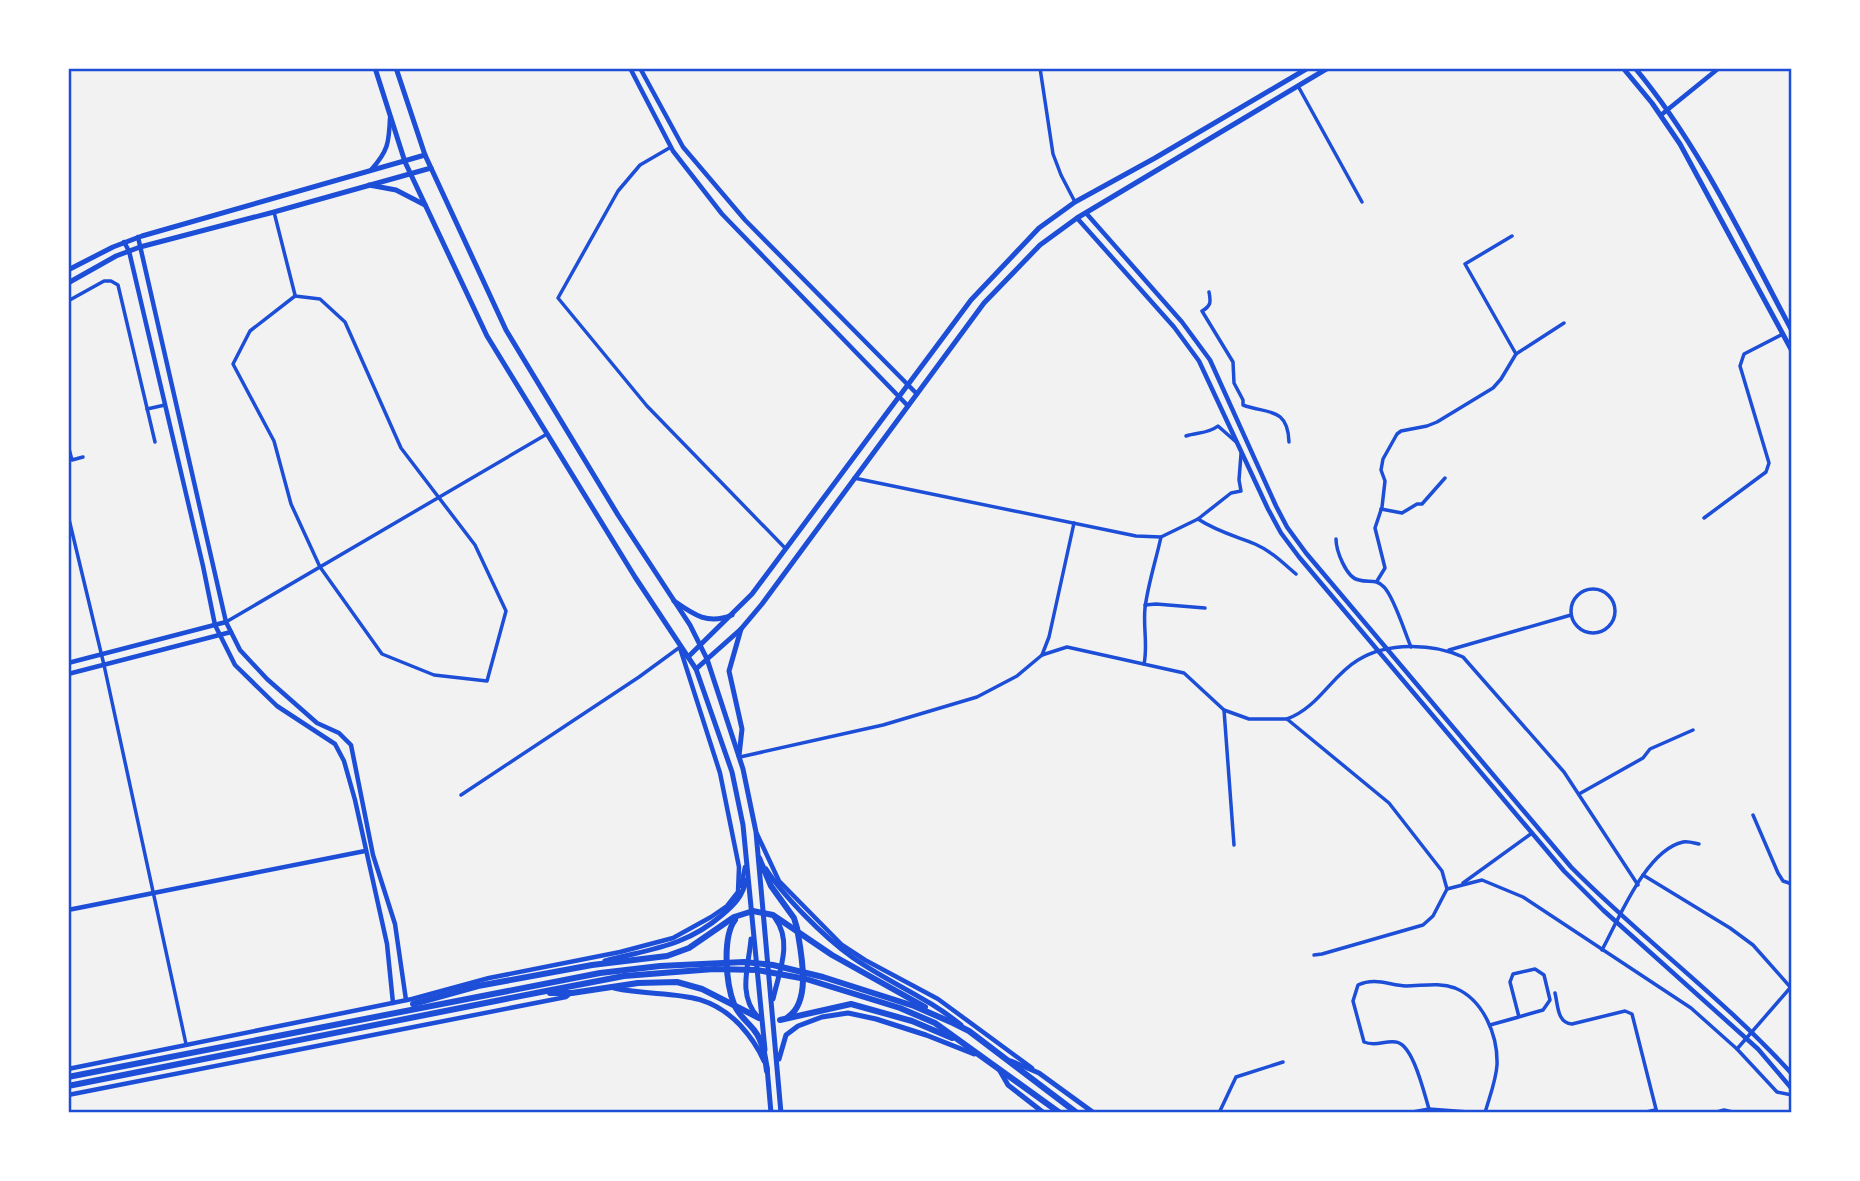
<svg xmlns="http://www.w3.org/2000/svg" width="1860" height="1181" font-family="'PT Sans',sans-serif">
  <rect width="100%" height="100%" fill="#f2f2f2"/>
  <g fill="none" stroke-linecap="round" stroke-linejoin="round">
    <!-- minor -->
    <g stroke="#1d4ed8" stroke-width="3.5">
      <polyline points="1040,68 1053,154 1061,175 1075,202"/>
      <polyline points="1298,86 1362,202"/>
      <polyline points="671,147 640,165 618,191 558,298 647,406 785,548"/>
      <polyline points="274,212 295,295"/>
      <polyline points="1512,236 1465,264 1516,354"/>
      <path d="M 1209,292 C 1211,302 1211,306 1202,311 L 1233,362 L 1234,383 L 1243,400 L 1243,405 C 1266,414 1288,406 1289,442"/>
      <polygon points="295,296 320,299 345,322 401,448 475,545 506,611 487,681 434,675 382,654 320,567 291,504 274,441 233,364 250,331"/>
      <polyline points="68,301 104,281 111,281 118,285 155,442"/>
      <polyline points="147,409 165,405"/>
      <path d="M 1186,436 C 1197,432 1208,434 1218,426 L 1235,441"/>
      <polyline points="68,445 72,460 83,457"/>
      <polyline points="854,478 1136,536 1161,537"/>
      <polyline points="1381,509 1402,513 1417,504 1422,504 1445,478"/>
      <polyline points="68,515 104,665 186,1044"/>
      <polyline points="1704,518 1766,472 1769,463 1740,366 1744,354 1783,334"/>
      <path d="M 1198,519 C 1216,531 1235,536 1255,544 C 1271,551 1283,563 1296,574"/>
      <path d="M 1336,539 C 1336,550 1346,578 1359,580 C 1369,583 1376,578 1384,587 C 1394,597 1405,633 1411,647"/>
      <polyline points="1377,581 1385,568 1375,528 1382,507 1385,481 1381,470 1383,459 1397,434 1401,431 1427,426 1437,422 1493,388 1501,379 1516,354 1564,323"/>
      <circle cx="1593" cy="611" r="22"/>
      <polyline points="1145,605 1156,604 1205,608"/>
      <polyline points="226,622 547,434"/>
      <polyline points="1449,650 1571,615"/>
      <polyline points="1042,655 1049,637 1074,523"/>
      <path d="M 1144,664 C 1148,645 1143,628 1145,608 C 1148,584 1156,560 1161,537 L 1198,519 L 1231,493 L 1241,491 L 1239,480 L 1241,454"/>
      <polyline points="1224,710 1234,845"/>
      <path d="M 1287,719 C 1319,707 1331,676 1358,660 C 1387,642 1433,643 1463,657 L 1564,772 L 1638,885"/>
      <polyline points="740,757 883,725 977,697 1017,676 1042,655 1067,647 1184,673 1224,710 1249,719 1287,719 1389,803 1442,871 1447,889 1482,880 1523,897 1691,1008 1737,1049 1777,1092 1792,1095"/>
      <polyline points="1579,794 1643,758 1650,749 1693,730"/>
      <polyline points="461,795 639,677 680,647"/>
      <polyline points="1753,815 1778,873 1783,881 1792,884"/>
      <polyline points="1643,875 1730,928 1753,945 1792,989"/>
      <polyline points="1463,883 1532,833"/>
      <path d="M 1602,950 C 1619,919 1646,850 1683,842 C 1688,841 1694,843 1699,844"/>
      <polyline points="1314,955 1322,954 1423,925 1433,916 1447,889"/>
      <path d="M 1555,993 C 1558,1005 1557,1023 1572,1024 L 1625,1011 L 1632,1014 L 1657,1113"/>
      <polyline points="1490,1025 1543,1010 1550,1000 1544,975 1535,969 1513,974 1510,982 1519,1017 1490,1025"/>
      <polyline points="1737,1049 1790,988"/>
      <path d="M 1429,1109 C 1424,1093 1413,1044 1396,1042 C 1385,1040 1376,1047 1364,1042 L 1353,1001 L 1358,985 C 1375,977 1389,985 1406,986 C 1422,986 1439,982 1455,988 C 1484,1000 1498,1036 1497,1065 C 1496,1081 1489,1098 1485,1113"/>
      <polyline points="1219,1113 1236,1077 1283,1062"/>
      <polyline points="1407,1113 1429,1109 1482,1113"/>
      <polyline points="1642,1113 1655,1110"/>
      <polyline points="1713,1113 1724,1110 1737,1113"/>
    </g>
    <!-- tertiary -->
    <g stroke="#1d4ed8" stroke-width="4.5">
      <polyline points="630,68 673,151 722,214 908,406"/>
      <polyline points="640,68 683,147 745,220 917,394"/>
      <polyline points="1661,115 1719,68"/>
      <path d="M 371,170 C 388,151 389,143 390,118"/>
      <path d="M 1086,213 L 1182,322 L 1210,360 L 1276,506 L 1287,527 L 1306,553 L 1571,867 C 1642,939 1724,999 1792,1074"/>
      <polyline points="1077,218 1174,327 1199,361 1268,509 1281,533 1299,557 1564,871 1603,910 1758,1049 1792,1089"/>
      <polyline points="138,237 226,622 240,650 267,679 317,723 339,733 351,745 373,855 395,924 406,1000"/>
      <polyline points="124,242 129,251 203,566 215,625 235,665 277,706 335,744 344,761 355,800 387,944 393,1003"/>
      <polyline points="68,663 226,622"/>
      <polyline points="68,674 231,632"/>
      <polyline points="757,834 779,881 842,945 865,960 938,999 1032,1068"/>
      <polyline points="741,886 745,867"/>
      <polyline points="68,910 365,851"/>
      <polyline points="68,1069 412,999 489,978 620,952 673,938 711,917 727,906 738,892 739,867 720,773 680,648"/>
      <polyline points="68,1095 566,997 571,993"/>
    </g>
    <!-- secondary -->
    <g stroke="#1d4ed8" stroke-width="5">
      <polyline points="1623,68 1652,103 1680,144 1792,351"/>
      <path d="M 1635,68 C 1700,146 1744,241 1792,331"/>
      <polyline points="68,270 113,247 142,236 425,155"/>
      <polyline points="68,283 116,256 140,247 274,212 431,168"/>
      <path d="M 674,601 C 694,615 708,625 732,615"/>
      <polyline points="688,657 752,594 971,300 1039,228 1075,202 1155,158 1308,68"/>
      <polyline points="696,669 741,629 762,604 984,303 1040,245 1077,218 1328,68"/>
      <polyline points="739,756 742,729 729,671 741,629"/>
      <polyline points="1011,1061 1039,1073 1094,1113"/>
      <polyline points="1000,1071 1008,1085 1044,1113"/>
    </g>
    <!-- primary -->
    <g stroke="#1d4ed8" stroke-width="5">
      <polyline points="375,68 405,162 487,336 635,577 696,669 732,772 743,825 765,1050"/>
      <polyline points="396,68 425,155 506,330 618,515 690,625 707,659 743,769 756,832 781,1113"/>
      <polyline points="369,185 396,190 425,205"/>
      <path d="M 766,869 C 784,897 824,937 852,957 C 887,982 927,997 961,1025"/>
      <path d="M 751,939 C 749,965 737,995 758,1017"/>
      <path d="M 605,961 C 649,949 685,947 722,915 C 734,905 743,896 746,880"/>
      <path d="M 614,988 C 662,999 702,985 740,1025 C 750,1036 758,1047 764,1061"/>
      <path d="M 773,999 C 779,972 793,942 775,918"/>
      <polyline points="779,1059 786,1035 798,1026 822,1017 848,1013 876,1019 926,1035 974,1054"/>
      <polyline points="767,1067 771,1113"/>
    </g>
    <!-- trunk -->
    <g stroke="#1d4ed8" stroke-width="6">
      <path d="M 759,858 L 771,886 L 794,918 L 797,928 C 801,953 812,1001 788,1017"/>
      <path d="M 735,920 C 722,937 726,984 734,1004 C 738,1015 747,1021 754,1030 C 763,1041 765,1056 767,1071"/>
      <polyline points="550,993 572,993 638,983 677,982 702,989 759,1018"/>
      <polyline points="413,1004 478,986 592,965 667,956 689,948 734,917 753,911 773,915 832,955 925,1007"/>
      <polyline points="780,1020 851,1004 912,1021 952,1038"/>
      <polyline points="68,1077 600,973 660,966 744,962 773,965 823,977 914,1006 953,1023 969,1031 1077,1113"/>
      <polyline points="68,1086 541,992 624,976 714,969 757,970 806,979 900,1008 935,1023 1060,1113"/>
    </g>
  </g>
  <!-- border -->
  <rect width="1860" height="1181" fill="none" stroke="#ffffff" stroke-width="140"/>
  <rect x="70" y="70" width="1720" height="1041" fill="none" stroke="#1d4ed8" stroke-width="2.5"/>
</svg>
